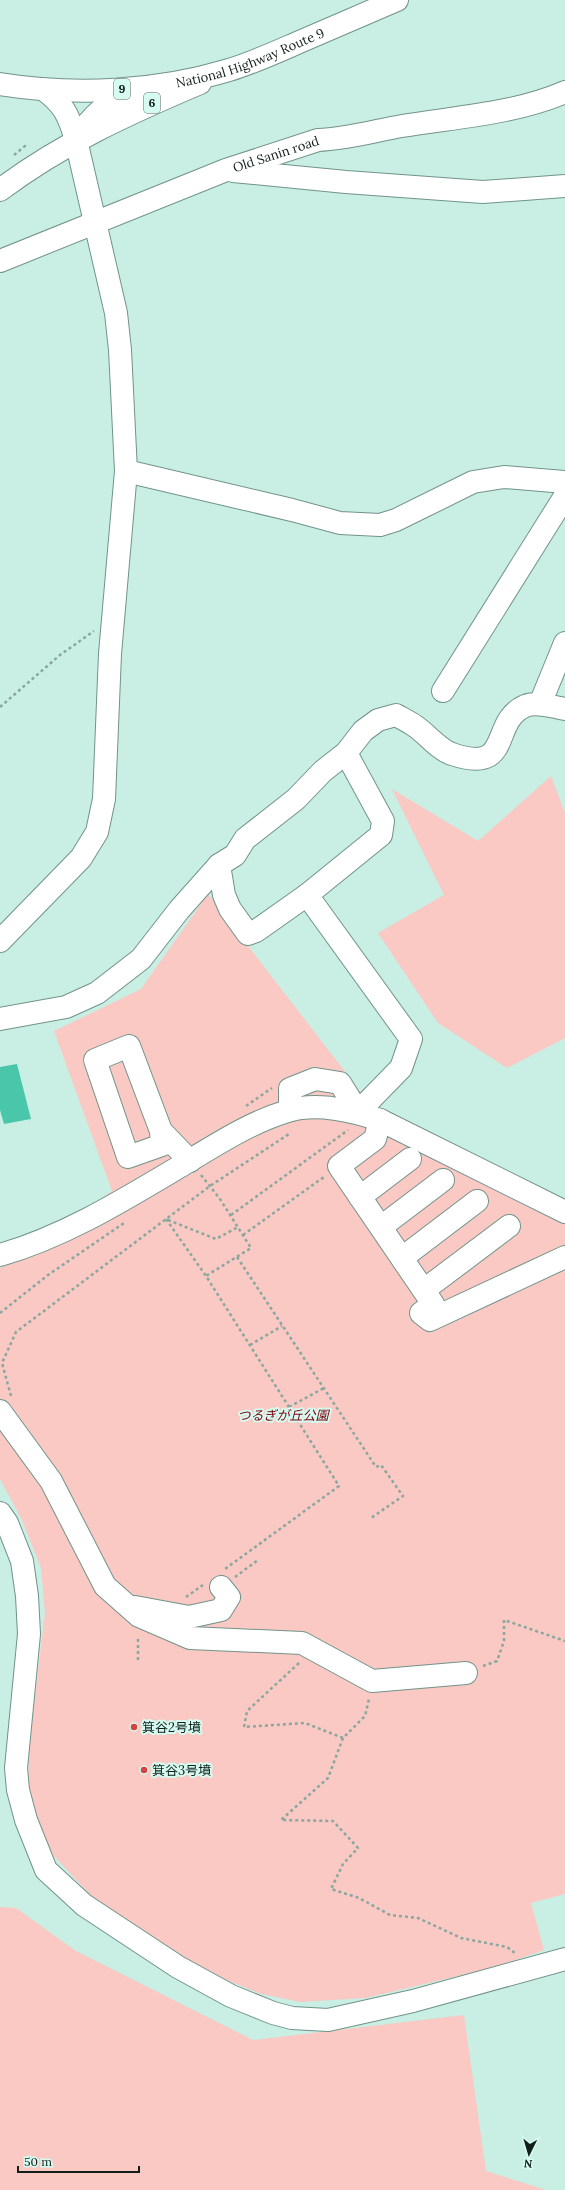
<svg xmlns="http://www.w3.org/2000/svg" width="565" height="2190" font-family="Lora,'Noto Sans JP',serif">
  <rect width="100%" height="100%" fill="#c9eee3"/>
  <!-- green -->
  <g fill="#fac9c4">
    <polygon points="551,776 565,813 565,1038 507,1068 438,1023 378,933 444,895 392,789 478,841"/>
    <polygon points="208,894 363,1095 389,1116 565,1213 565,1894 531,1903 544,1950 495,1967 366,1998 300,2002 261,1994 219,1977 156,1941 96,1901 52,1854 38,1825 28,1793 29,1746 45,1613 41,1568 22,1520 0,1479 0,1268 17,1258 112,1191 54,1031 141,989"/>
    <polygon points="0,1907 16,1908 76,1951 253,2040 464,2015 486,2171 546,2190 0,2190"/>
  </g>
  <!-- water -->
  <polygon fill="#4ac7ab" points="17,1064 31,1119 4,1124 0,1110 0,1067"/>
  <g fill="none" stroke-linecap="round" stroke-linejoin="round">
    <defs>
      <g id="minor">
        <polyline points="233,171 346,182 483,192 565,186"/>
        <path id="s1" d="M 0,261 L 226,170 L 318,140 C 347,139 374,131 402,126 C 456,117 514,114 565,92"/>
        <polyline points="126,471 292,510 340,523 380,525 396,520 473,482 504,477 565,482"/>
        <polyline points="443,691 565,496"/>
        <polyline points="540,704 565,643"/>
        <polyline points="219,865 224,895 230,909 248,934 256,931 307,895 381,835 383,821 346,753"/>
        <polyline points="307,895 411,1039 401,1068 358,1112"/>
        <polyline points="0,941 81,858 97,832 104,799 110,654 126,471 120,350 116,313 76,140"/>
        <path d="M 0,1019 L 66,1007 L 97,993 L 141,959 L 179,910 L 219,865 L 235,855 L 245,839 L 296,799 L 323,771 L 346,753 L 363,731 L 378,720 L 396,715 C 403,719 409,722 415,726 C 427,734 439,750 452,754 C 514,775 489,722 525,706 C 537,701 553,707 565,709"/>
        <polyline points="290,1110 290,1089 315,1079 340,1083 358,1112"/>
        <polyline points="380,1120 375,1139 339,1166 433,1304 421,1313 430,1320 565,1257"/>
        <polyline points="161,1131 162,1145 128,1157 95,1060 129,1046 161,1131 190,1161"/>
        <polyline points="360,1197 410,1159"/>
        <polyline points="381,1227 443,1180"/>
        <path d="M 0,1255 C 66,1236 125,1199 184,1164 C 217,1144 251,1122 288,1111 C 316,1102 354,1111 380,1120 L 565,1212"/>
        <polyline points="402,1258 477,1201"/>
        <polyline points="424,1290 509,1226"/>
        <polyline points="0,1411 51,1481 105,1586 139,1616 190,1638 302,1643 372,1681 466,1673"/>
        <polyline points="0,1513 7,1523 22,1561 27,1596 29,1634 16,1768 18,1790 26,1820 46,1870 84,1905 178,1967 231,1996 273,2013 292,2018 328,2020 413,2001 565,1959"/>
        <polyline points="135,1607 189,1617 221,1610 229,1597 221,1587"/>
      </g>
      <g id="major">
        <path d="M 43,89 C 64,104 69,116 76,140"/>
        <path d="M 82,131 C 100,106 113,101 140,90"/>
        <path d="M 0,190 C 61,144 129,113 200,83"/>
      </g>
      <g id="highway">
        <path id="s2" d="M 0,84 C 75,96 156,92 229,70 C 252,63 274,53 297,43 C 330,29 364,14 397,0"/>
      </g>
    </defs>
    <!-- minor casing -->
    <use href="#minor" stroke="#71938a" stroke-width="24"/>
    <!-- major casing -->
    <use href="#major" stroke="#71938a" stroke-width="24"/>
    <!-- highway casing -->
    <use href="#highway" stroke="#71938a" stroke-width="24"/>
    <!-- path -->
    <g stroke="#8aa79f" stroke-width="2.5" stroke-dasharray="3 3" stroke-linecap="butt">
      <polyline points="14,155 25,146 27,149"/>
      <polyline points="0,707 60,655 94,631"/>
      <polyline points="246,1106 272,1088"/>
      <polyline points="201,1175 220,1199 251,1248 206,1276"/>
      <polyline points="231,1215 348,1130"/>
      <polyline points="166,1219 206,1276 339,1486 225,1569"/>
      <polyline points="168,1220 216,1239 238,1227"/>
      <polyline points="243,1235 324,1177"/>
      <polyline points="237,1257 376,1467 381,1465 403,1496 371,1518"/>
      <polyline points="0,1313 48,1275 124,1223"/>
      <polyline points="250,1345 282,1326"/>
      <polyline points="11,1396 2,1363 16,1332 210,1186 289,1134"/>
      <polyline points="289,1407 324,1388"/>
      <polyline points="235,1577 258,1560"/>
      <polyline points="186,1597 203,1585"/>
      <polyline points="138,1660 138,1636"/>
      <polyline points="299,1663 247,1711 244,1727 305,1723 343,1738 365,1716 369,1699"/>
      <polyline points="483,1666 497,1661 504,1641 504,1620 565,1641"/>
      <polyline points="343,1738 328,1778 281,1820 333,1821 358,1848 343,1864 331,1889 359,1898 390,1915 418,1918 461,1938 507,1947 515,1953"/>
    </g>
    <!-- minor -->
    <use href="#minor" stroke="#fff" stroke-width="22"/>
    <!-- major -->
    <use href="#major" stroke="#fff" stroke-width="22"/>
    <!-- highway -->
    <use href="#highway" stroke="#fff" stroke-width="22"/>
  </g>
  <!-- markers -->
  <g fill="#d24441" stroke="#d6fbf0" stroke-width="1.5">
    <circle cx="134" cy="1727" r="4"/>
    <circle cx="144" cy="1770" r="4"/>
  </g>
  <g text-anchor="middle" stroke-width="4" stroke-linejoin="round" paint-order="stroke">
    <!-- shield labels -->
    <g fill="#d6fbf0" stroke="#4c615b" stroke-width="1">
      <rect x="114" y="79" width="16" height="20" rx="3"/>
      <rect x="144" y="93" width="16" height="20" rx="3"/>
    </g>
    <g font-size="12" font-weight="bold" fill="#111f1b">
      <text x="122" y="93">9</text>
      <text x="152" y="107">6</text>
    </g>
    <!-- street labels -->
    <g font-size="13" fill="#111f1b" stroke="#d6fbf0">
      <text dy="5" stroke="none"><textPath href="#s2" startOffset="255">National Highway Route 9</textPath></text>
      <text dy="5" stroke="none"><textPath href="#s1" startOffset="296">Old Sanin road</textPath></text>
    </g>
    <!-- park labels -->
    <g font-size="13" font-style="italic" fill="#79000d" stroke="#d6fbf0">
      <text x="283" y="1420">つるぎが丘公園</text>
    </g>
    <!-- poi labels -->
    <g font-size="13" fill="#111f1b" stroke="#d6fbf0" text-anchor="start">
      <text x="142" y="1732">箕谷2号墳</text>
      <text x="152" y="1775">箕谷3号墳</text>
    </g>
  </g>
  <!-- north arrow -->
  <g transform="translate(529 2154) rotate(185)" stroke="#d6fbf0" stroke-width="3" paint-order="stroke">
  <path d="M0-3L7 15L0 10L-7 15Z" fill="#111f1b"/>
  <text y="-6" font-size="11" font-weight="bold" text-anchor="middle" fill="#111f1b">N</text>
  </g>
  <!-- scale -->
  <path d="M18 2166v6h121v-6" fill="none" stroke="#111f1b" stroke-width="2"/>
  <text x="24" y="2166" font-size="12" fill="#111f1b" stroke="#d6fbf0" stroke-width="3" paint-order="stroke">50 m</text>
</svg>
